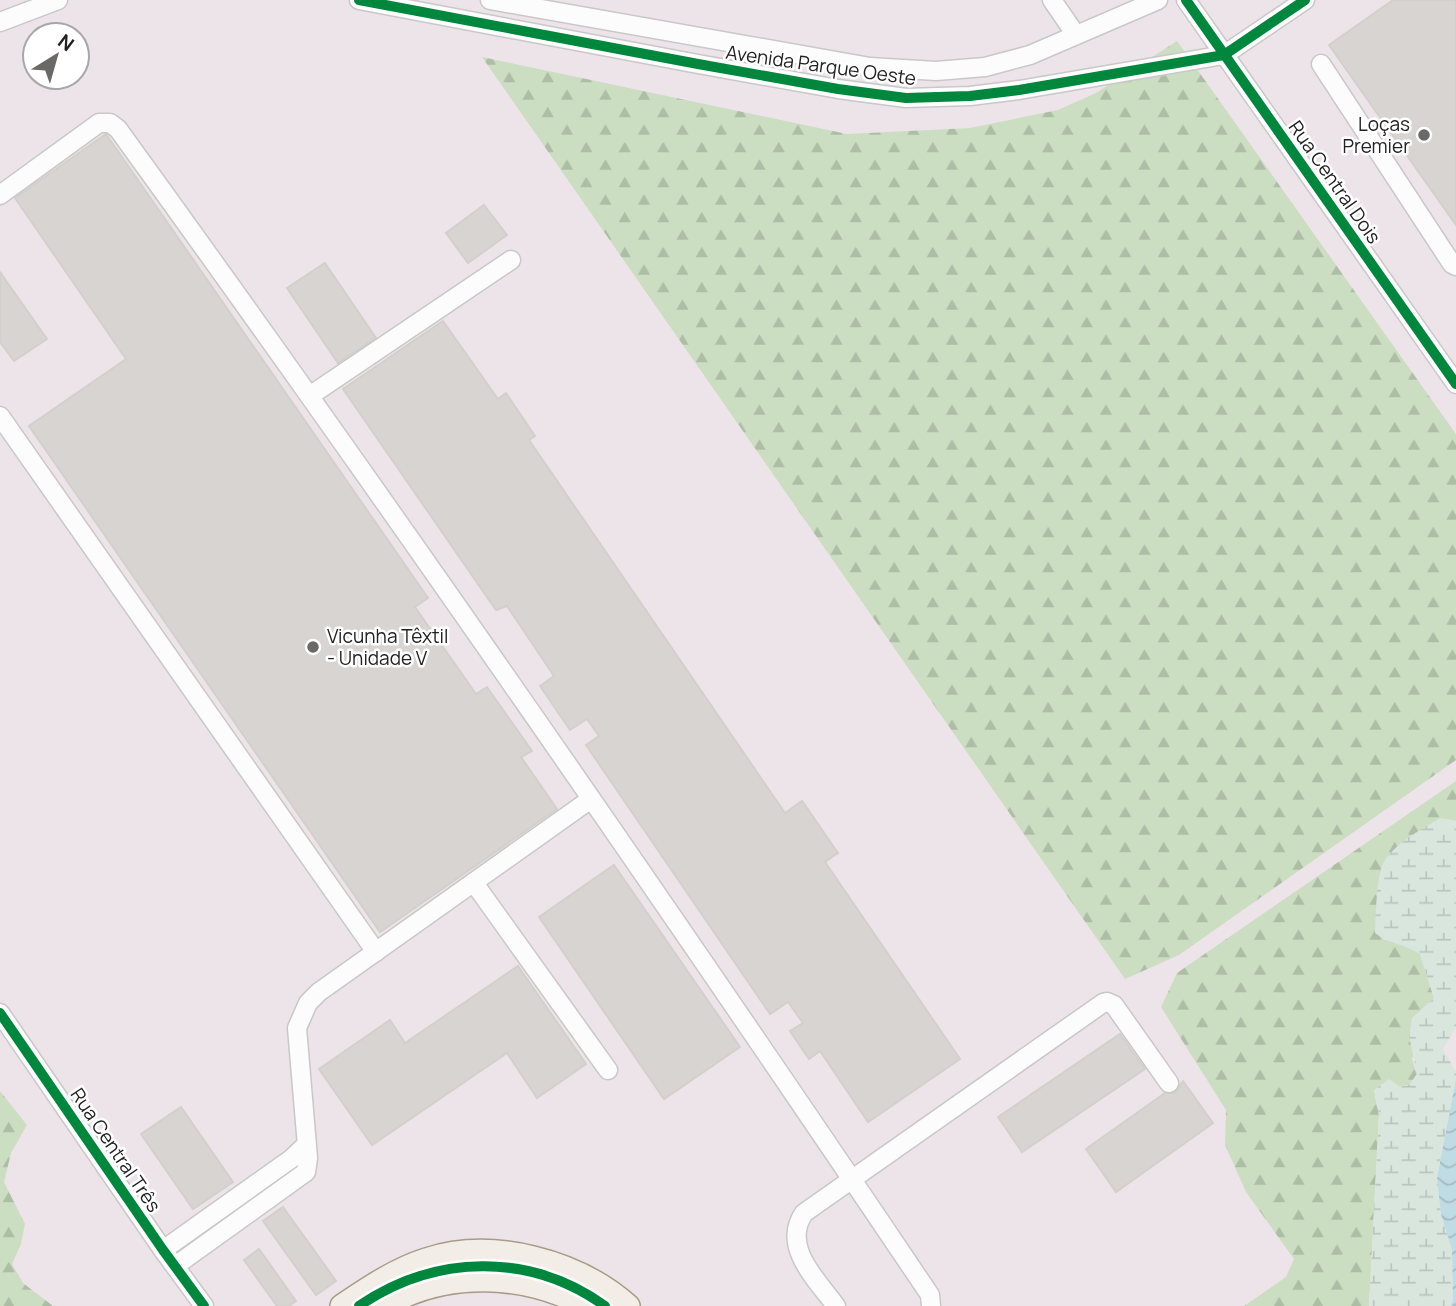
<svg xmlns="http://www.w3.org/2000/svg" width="1456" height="1306" font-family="Manrope,sans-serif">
  <defs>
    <pattern id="forest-firs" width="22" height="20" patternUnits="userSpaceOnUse" patternTransform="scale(1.75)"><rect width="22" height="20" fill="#cbdec1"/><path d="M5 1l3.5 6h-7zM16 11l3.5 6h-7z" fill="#aebea6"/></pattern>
    <pattern id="wetland-marsh" width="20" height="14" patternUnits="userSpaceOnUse" patternTransform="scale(1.75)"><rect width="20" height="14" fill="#d9e6de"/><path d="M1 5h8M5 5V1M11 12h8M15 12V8" fill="none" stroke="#bac5be"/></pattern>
    <pattern id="water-waves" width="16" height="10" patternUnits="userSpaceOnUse" patternTransform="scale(1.75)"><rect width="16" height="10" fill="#bfdbe3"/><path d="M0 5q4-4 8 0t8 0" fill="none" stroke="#a4bcc2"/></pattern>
  </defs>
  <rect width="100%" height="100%" fill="#f0eeeb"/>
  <!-- industrial -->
  <path fill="#ede4e9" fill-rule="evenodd" d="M 0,0 L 1456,0 L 1456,1306 L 0,1306 ZM 35,35 L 77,35 L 77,77 L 35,77 Z"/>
  <!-- forest -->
  <g fill="url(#forest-firs)">
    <polygon points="1177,41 1456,434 1456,760 1179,955 1125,979 482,57 847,134 970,128 1058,110 1096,93"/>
    <polygon points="1456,781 1456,821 1440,818 1383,939 1408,946 1420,954 1434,998 1412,1059 1417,1074 1410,1085 1374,1090 1379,1115 1369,1306 1244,1306 1286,1277 1294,1259 1246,1192 1225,1145 1226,1110 1161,1007 1177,973"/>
    <polygon points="0,1091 27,1125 11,1153 4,1182 25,1224 21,1244 12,1264 23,1283 53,1306 0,1306"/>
  </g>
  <!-- wetland -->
  <path fill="url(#wetland-marsh)" d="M 1440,818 L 1456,821 L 1456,1027 L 1443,1049 L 1456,1072 L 1456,1079 L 1437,1178 L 1441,1214 L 1452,1250 L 1453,1300 L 1451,1306 L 1369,1306 L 1379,1115 L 1374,1090 L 1389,1079 L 1399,1086 L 1409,1085 L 1417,1074 L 1409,1036 L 1412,1018 L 1434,998 L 1420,954 C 1406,945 1388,943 1375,933 C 1376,916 1376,876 1384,862 C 1396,842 1421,830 1440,818 Z"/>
  <!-- water -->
  <polygon fill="url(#water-waves)" points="1456,1079 1456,1306 1451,1306 1453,1300 1452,1250 1441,1214 1437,1178"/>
  <!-- building -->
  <g fill="#d7d4d2" stroke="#d3d0cc" stroke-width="2">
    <polygon points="1393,0 1456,0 1456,225 1329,45"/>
    <polygon points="106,134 428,598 415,607 476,694 487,687 532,751 521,757 557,809 380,932 29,426 126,359 15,198"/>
    <polygon points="484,205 507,235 468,263 446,233"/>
    <polygon points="325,263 376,338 338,363 287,288"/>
    <polygon points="0,272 47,339 14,361 0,342"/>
    <polygon points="443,321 498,399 506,393 535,436 529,440 785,813 802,801 838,853 825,862 960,1059 868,1122 820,1051 809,1059 790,1031 803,1023 788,1002 770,1014 586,745 599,736 587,719 570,730 540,686 554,676 507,606 496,610 343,389"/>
    <polygon points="614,865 740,1047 664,1099 539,917"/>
    <polygon points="518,966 586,1064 537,1098 507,1053 372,1145 319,1069 390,1020 405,1043"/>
    <polygon points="1120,1034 1145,1069 1022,1152 998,1117"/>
    <polygon points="1183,1081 1213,1123 1116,1192 1086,1149 1165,1093 1175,1093"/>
    <polygon points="181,1107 233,1182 193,1209 141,1134"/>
    <polygon points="283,1207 336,1281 316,1295 263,1221"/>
    <polygon points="259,1249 296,1301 289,1306 277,1306 244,1260"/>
  </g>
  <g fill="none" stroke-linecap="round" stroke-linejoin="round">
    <defs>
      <g id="minor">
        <polyline points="359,0 698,64 838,89 906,98 970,96 1019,90 1224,55 1305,0"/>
        <polyline points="490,0 870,67 936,71 985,67 1030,55 1158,0"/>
        <polyline points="1052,0 1076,35"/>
        <polyline points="1186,0 1456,384"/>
        <polyline points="0,22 58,0"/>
        <polyline points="1321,64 1452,264 1456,266"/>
        <path d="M 0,195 L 99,123 L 110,123 L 118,129 C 396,513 665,902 930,1295 L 931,1306"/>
        <polyline points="311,395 511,260"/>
        <polyline points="0,416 376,952"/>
        <polyline points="474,883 608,1070"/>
        <polyline points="0,1013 163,1250 204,1306"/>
        <polyline points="163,1250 291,1159 306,1145"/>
        <polyline points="175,1266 306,1172 308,1158 297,1028 308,1003 319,992 591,799"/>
        <path d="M 836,1306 C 816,1279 781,1246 804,1213 L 1103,1003 L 1107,1002 L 1114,1005 L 1169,1083"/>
      </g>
      <g id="major">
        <path d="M 342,1306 C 369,1288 395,1270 426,1260 C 493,1238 577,1261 628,1306"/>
        <path d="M 384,1306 C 447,1269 523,1273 587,1306"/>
      </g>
    </defs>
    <!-- minor casing -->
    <use href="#minor" stroke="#c9c8c7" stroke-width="21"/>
    <!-- major casing -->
    <use href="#major" stroke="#a79c86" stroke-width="26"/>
    <!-- minor -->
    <use href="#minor" stroke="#fdfcfc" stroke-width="18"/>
    <!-- major -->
    <use href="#major" stroke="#f3ede7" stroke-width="23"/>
    <defs>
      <g id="cycleway">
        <polyline points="359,0 698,64 838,89 906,98 970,96 1019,90 1224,55 1305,0"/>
        <polyline points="1186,0 1456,384"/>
        <polyline points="0,1013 163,1250 204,1306"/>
        <path d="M 359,1306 C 435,1254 530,1252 605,1306"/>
      </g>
    </defs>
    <!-- cycleway casing -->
    <use href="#cycleway" stroke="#fff" stroke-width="15"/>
    <!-- cycleway -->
    <use href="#cycleway" stroke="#00873e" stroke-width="10"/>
  </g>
  <!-- markers -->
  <g fill="#6a6968" stroke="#fff" stroke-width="2.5">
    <circle cx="1424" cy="135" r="7"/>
    <circle cx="313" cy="647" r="7"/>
  </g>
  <g text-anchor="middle" stroke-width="5" stroke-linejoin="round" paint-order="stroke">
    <!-- street labels -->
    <g font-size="19" fill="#222" stroke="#fff">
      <text transform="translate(821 65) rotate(8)" y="7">Avenida Parque Oeste</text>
      <text transform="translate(1335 182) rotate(55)" y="7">Rua Central Dois</text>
      <text transform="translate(116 1150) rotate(56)" y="7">Rua Central Três</text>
    </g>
    <!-- poi labels -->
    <g font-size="19" fill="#222" stroke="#fff" text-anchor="end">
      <text x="1410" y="131">Loças<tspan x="1410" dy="22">Premier</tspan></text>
      <text x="327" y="643" text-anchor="start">Vicunha Têxtil<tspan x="327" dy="22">- Unidade V</tspan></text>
    </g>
  </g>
  <!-- north arrow -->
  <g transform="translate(56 56) rotate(37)"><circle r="33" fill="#ffffff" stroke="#a7a7a7" stroke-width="2"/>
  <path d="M0-5L12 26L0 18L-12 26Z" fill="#6a6968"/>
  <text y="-10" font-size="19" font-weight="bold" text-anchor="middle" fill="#222222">N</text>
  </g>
</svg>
